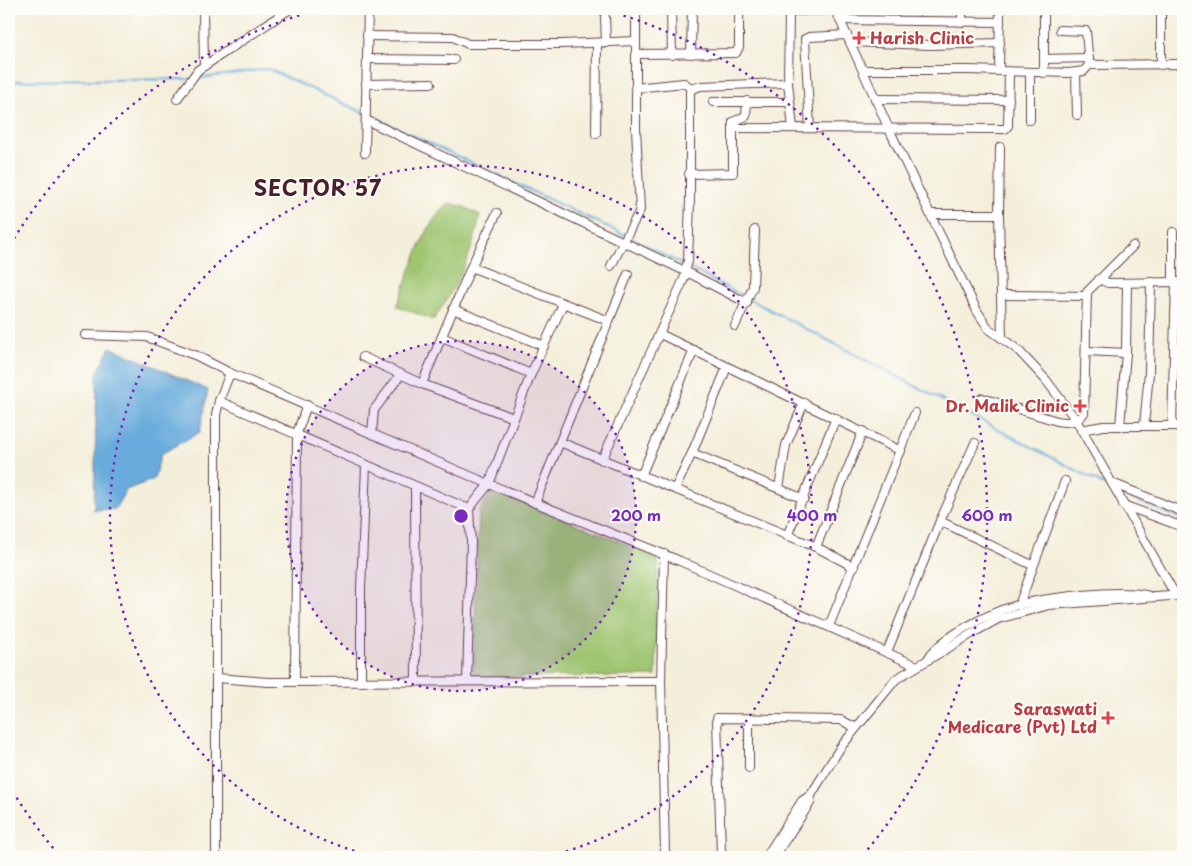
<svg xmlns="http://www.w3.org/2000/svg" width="1192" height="866" font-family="'Playpen Sans',sans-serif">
  <rect width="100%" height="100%" fill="#fdfcf7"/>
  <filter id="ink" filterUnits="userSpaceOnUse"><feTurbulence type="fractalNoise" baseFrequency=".02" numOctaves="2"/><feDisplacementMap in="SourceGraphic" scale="10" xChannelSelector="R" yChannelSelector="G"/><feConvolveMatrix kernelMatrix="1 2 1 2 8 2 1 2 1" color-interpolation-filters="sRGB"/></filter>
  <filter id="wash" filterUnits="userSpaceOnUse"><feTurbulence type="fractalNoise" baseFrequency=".0096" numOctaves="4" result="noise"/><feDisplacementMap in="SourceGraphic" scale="20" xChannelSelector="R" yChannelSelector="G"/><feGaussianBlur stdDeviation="1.12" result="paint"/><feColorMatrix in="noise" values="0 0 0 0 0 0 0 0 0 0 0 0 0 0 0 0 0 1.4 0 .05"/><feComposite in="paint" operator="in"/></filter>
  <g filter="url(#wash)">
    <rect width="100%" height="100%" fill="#f4efdb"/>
    <!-- green -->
    <g fill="#9ec570" stroke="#74724e">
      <path d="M 450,203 L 464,207 L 480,215 C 473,253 456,289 433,320 L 397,306 C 408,278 425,218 450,203 Z"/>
      <polygon points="492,490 658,557 656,676 473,677 479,512"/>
    </g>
    <!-- water -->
    <polygon fill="#67abdc" stroke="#586584" points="110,347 208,390 200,432 161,454 154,479 126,490 115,509 94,510 97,374"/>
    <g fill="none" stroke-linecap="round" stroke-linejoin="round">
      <!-- stream -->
      <g stroke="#67abdc" stroke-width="2">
        <polyline points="194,79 268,69 364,113"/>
        <polyline points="9,81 190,79"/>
        <polyline points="369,115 625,235"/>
        <polyline points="629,237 685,266"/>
        <polyline points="689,268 745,297"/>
        <polyline points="749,299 1112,489"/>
        <polyline points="1121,494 1183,520"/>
      </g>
    </g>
  </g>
  <g filter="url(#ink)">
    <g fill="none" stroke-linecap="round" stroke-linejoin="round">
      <defs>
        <g id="minor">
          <polyline points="203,9 204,66"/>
          <polyline points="671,9 672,55"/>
          <polyline points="835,9 889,129 977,311 989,329 1018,350 1046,380 1076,420 1176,596"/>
          <polyline points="962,9 962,22"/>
          <polyline points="1044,9 1044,73"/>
          <polyline points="605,17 606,43"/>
          <polyline points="840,20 1000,22"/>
          <polyline points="1060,30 1086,31 1089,65"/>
          <polyline points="367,36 453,37 468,44 562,44 636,41"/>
          <polyline points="850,42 929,45 1000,43"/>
          <polyline points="636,54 736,53 739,47 739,9"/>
          <polyline points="691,54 692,9"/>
          <polyline points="367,59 454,60"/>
          <polyline points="1044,59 1089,58"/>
          <polyline points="1161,65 1161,9"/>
          <polyline points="863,70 968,70 1069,73 1084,71 1089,65 1183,64"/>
          <polyline points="999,71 1000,9"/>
          <polyline points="1030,72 1030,120"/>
          <polyline points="1076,73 1077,115"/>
          <polyline points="366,84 431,83"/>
          <polyline points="635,88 684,83 691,88"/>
          <polyline points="177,99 198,70 290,9"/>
          <polyline points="875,99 1009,100"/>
          <polyline points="713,102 790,102"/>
          <polyline points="366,120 687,272 747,303"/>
          <polyline points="735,128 1005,129 1008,126 1009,72"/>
          <polyline points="793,128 788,83 789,14 794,11 835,10"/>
          <polyline points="810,128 805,39 809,37 847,35"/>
          <polyline points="596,134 597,43"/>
          <polyline points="1183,140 1183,116"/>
          <polyline points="365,153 368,9"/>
          <polyline points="689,174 733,173 733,122 746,116 747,101"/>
          <polyline points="930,214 999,214 1000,147"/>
          <polyline points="999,214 1002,337"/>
          <polyline points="611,266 640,210 636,128 636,9"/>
          <polyline points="471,267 609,321"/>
          <polyline points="685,271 688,261 690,200 690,90 700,86 788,83"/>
          <polyline points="1099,279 1108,283 1183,282"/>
          <polyline points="1173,282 1173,232"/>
          <polyline points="1001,295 1086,296"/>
          <polyline points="453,309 544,346"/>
          <polyline points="735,326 753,287 755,230"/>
          <polyline points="660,334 901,451"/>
          <polyline points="85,335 147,337 197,356 230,373 489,484 680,561 917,666"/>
          <polyline points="442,337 531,374"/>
          <polyline points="1086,351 1126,353"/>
          <polyline points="363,357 422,384 514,418"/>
          <polyline points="422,384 471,267 497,213"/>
          <path d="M 982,398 L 1057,421 C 1067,423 1078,423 1084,413 L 1087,292 L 1133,246"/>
          <polyline points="219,401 230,373"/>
          <polyline points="1120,426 1126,353 1127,283"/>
          <polyline points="1144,426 1149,373 1151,282"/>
          <polyline points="1172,426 1176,282"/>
          <polyline points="1081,430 1103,426 1183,426"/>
          <polyline points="372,433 374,410 401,374"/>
          <polyline points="560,442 816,547 854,567"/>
          <polyline points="692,453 804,499"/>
          <polyline points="602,460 687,272"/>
          <polyline points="641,476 694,350"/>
          <polyline points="1112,483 1183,512"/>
          <polyline points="415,486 416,682"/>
          <polyline points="779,488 786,445 804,403"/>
          <polyline points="675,489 692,453 727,367"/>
          <polyline points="535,503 628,274"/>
          <polyline points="1123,505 1183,527"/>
          <polyline points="469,509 489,484 531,374 563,304"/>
          <polyline points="940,521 1032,565"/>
          <polyline points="787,536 836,418"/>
          <polyline points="816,547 863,431"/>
          <polyline points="664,554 661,681 665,852"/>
          <polyline points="1019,605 1065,481"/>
          <polyline points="829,626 915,413"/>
          <polyline points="887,652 940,521 975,443"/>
          <path d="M 928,659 C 939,638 991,612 1014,606 C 1043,598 1122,588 1150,596"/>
          <polyline points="217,678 268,682 661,681"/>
          <polyline points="295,682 297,433 307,405"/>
          <polyline points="361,682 361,589 366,465"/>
          <polyline points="749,768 749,718"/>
          <polyline points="216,852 216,415 219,401 469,509 471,542 467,681"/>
          <polyline points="721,854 717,718 841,720 856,728"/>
          <polyline points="766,857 802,801 811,795"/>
          <polyline points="774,857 810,803 811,795 840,748 896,679 978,630 998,619 1049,605 1183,595"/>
        </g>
      </defs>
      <!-- minor casing -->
      <use href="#minor" stroke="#643e45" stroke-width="10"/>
      <!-- minor -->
      <use href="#minor" stroke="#fff" stroke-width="8"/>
    </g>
  </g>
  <!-- distance rings -->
  <circle cx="461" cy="516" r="175" fill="#7b2cbf" fill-opacity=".12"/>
  <g fill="none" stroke="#7b2cbf" stroke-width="2.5" stroke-dasharray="2.5 5">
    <circle cx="461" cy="516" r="175"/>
    <path d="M376 857A351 351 0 1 1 546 857"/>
    <path d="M58 854A526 526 0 0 1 10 787M10 245A526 526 0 0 1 320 9M602 9A526 526 0 0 1 864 854"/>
  </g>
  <!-- markers -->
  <g fill="#e0444e" stroke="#fdfcf7" stroke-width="2">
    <path d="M856.5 30.5h5v5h5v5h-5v5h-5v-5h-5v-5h5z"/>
    <path d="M1077.5 398.5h5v5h5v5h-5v5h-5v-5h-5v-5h5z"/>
    <path d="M1105.5 710.5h5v5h5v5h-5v5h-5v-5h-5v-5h5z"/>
  </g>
  <g text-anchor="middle" stroke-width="4" stroke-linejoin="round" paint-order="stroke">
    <!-- health labels -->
    <g font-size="16" font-weight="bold" fill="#be3a42" stroke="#fdfcf7" text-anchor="end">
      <text x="870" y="44" text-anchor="start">Harish Clinic</text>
      <text x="1069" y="412">Dr. Malik Clinic</text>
      <text x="1097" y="715">Saraswati<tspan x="1097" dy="18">Medicare (Pvt) Ltd</tspan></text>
    </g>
    <!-- district labels -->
    <g font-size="21" font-weight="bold" letter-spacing="1" fill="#4a1f2b" stroke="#fdfcf7">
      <text x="318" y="196">SECTOR 57</text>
    </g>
  </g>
  <circle cx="461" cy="516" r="8" fill="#7b2cbf" stroke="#fdfcf7" stroke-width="2.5"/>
  <g font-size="15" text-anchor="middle" font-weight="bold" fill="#7b2cbf" stroke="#fdfcf7" stroke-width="4" stroke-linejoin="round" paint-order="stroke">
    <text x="636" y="521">200 m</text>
    <text x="812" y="521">400 m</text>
    <text x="987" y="521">600 m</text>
  </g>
  <!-- margin -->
  <rect width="1192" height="866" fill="none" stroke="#fdfcf7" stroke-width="30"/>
</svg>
